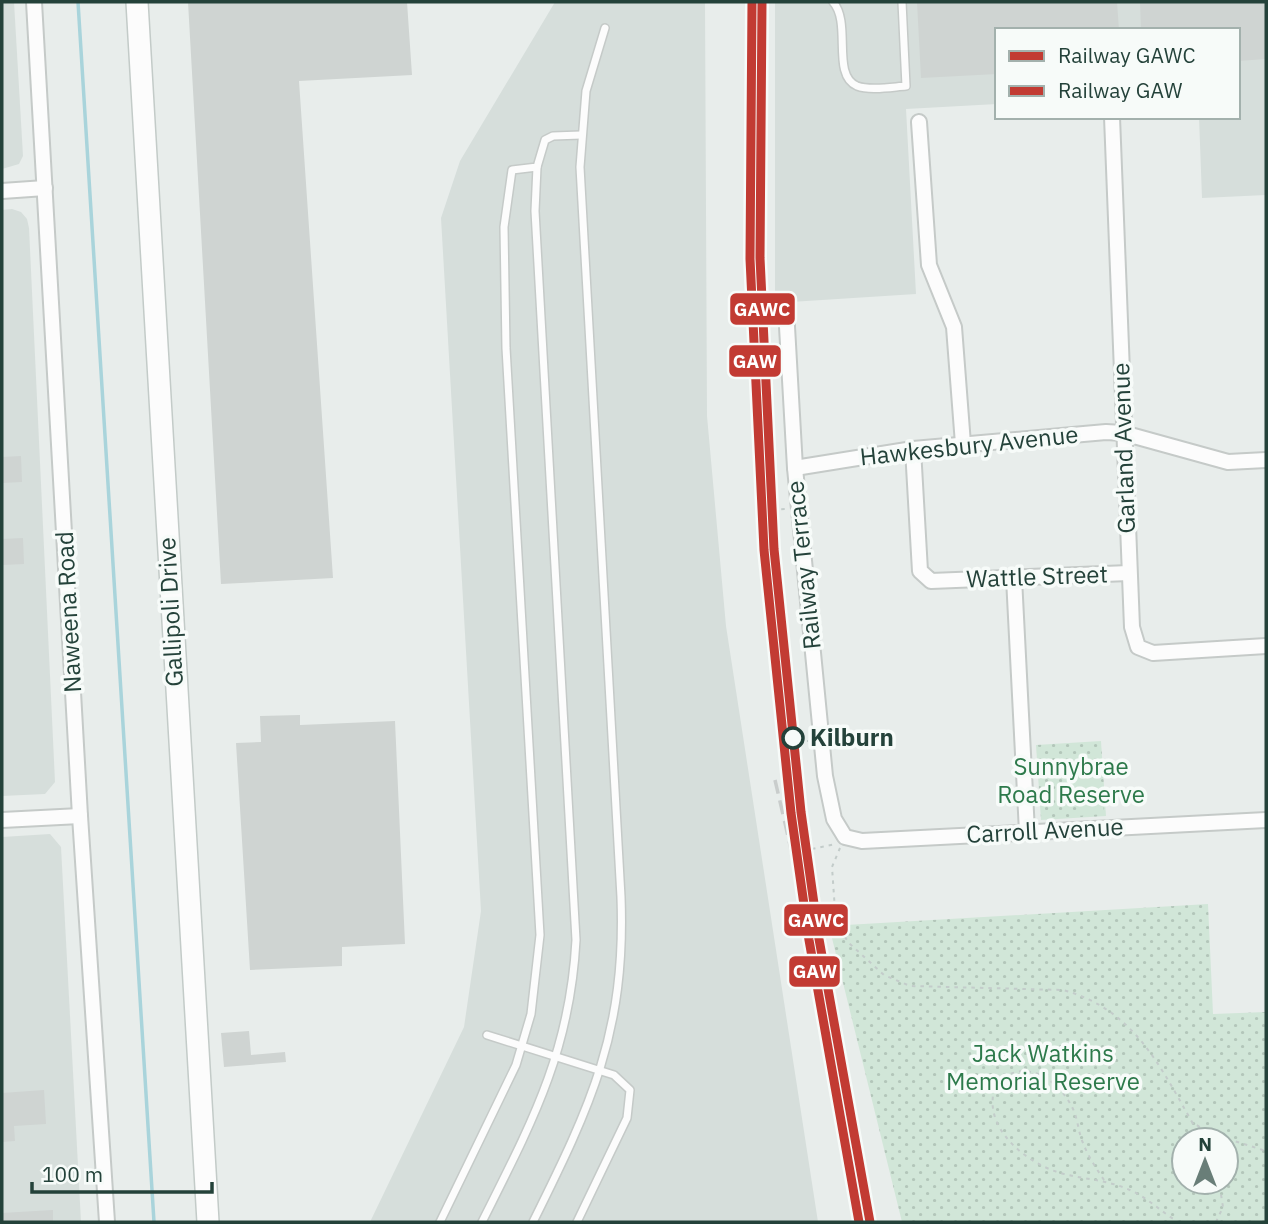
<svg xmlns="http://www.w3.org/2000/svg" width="1268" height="1224" font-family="'IBM Plex Sans',sans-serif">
  <defs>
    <pattern id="grass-dots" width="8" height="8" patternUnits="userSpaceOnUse" patternTransform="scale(1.75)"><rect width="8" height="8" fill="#d1e6d8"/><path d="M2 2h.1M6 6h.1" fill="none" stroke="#b3c6ba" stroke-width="1.8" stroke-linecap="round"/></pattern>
  </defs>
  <rect width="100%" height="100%" fill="#e8edeb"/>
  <!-- built -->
  <g fill="#d6dedb">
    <polygon points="2,2 14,2 23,156 19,164 2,169"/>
    <polygon points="555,2 705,2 707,416 726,626 818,1222 370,1222 464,1027 481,911 441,218 460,161"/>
    <polygon points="775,2 1266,2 1266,195 1202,198 1199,117 1238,117 1238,30 997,30 997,104 906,109 916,294 775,303"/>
    <polygon points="12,209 21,212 27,219 29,228 55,782 45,794 2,796 2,210"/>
    <polygon points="50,834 61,847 81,1222 2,1222 2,837"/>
  </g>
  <!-- grass -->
  <g fill="url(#grass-dots)" fill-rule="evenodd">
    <polygon points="1101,741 1106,816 1041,820 1036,745"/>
    <path d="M 1208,904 L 1213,1014 L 1266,1012 L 1266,1222 L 902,1222 L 829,926 ZM 1184,1140 L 1226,1140 L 1226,1182 L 1184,1182 Z"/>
  </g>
  <!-- pitch -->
  <polygon fill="#d1e6d8" points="1100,769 1104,814 1077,816 1081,791 1074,771"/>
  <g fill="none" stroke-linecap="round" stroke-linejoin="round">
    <!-- stream -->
    <polyline stroke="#a9d4db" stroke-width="3.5" points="78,2 154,1222"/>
  </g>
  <!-- building -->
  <g fill="#cfd4d2">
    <polygon points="188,2 407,2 412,75 299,81 333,578 221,584"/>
    <polygon points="917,2 1117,2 1119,30 997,30 997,74 921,78"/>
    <polygon points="1140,2 1266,2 1266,59 1238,61 1238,30 1141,30"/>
    <polygon points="21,456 22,482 2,483 2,457"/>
    <polygon points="23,538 24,564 2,565 2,539"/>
    <polygon points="300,715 300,725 395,721 405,944 342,947 342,966 250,970 236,743 261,742 260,716"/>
    <polygon points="249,1031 251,1055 285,1052 286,1062 224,1067 221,1033"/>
    <polygon points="44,1090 46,1124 14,1126 15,1141 2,1142 2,1093"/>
    <polygon points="53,1210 53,1222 2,1222 2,1213"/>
  </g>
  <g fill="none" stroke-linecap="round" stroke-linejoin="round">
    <defs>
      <g id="lane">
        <path d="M 833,2 C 852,23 831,75 857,86 C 870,91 892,87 906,86 L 902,2"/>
        <polyline points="487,1035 614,1075 630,1090 627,1118 577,1222"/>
        <polyline points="440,1222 516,1065 531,1014 540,935 506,348 504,227 512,170 537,167 545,140 553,136 581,135"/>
        <path d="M 482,1222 C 531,1124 570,1053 576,940 L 535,211 L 537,167"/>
        <path d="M 533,1222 C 591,1105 626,1032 621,897 L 580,167 L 586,91 L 605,28"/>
      </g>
      <g id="street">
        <polyline points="34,2 80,816 107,1222"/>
        <polyline points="1112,117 1132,627 1138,647 1153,653 1266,646"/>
        <polyline points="919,122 929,265 954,327 963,444"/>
        <polyline points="2,191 45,188"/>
        <polyline points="786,309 795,468 825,776 834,819 845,837 862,841 1266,820"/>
        <polyline points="913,449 920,571 931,581 1129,573"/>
        <polyline points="795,468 913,449 1106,432 1123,433 1228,462 1266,460"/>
        <polyline points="1014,578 1027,832"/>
        <polyline points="2,820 80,816"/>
      </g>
      <polyline id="secondary" points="137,2 208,1222"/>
    </defs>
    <!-- lane casing -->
    <use href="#lane" stroke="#c5cac8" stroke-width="10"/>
    <!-- street casing -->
    <use href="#street" stroke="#c5cac8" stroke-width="18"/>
    <!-- secondary casing -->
    <use href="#secondary" stroke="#c3cbc8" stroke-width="24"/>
    <!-- path -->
    <g stroke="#c3ccca" stroke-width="2" stroke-dasharray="3.5 5" stroke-linecap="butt">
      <polyline points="763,548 758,506 760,510 787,509"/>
      <polyline points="800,752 801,741 808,741"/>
      <path d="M 840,848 L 832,867 L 836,925 L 850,944 L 884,975 L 910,986 L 1063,990 C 1133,1009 1159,1064 1192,1122"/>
      <polyline points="812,849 836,844"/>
      <polyline points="1200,1140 1192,1122 1209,1133 1266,1151"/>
      <path d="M 1104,1180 C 1096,1168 1088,1156 1083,1143 C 1078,1132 1078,1118 1072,1107 C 1061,1085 1034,1062 1008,1075 C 1000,1080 994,1086 993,1096 C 988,1132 1027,1162 1057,1172 C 1083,1180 1109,1179 1134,1192 C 1150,1200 1163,1213 1178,1222"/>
      <polyline points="1216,1222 1223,1207 1219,1182"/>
    </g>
    <!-- lane -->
    <use href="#lane" stroke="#fcfcfc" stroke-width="7"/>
    <!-- street -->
    <use href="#street" stroke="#fcfcfc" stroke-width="14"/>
    <!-- secondary -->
    <use href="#secondary" stroke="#fcfcfc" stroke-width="21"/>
    <!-- rail -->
    <polyline stroke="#c9cdcc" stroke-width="3.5" stroke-dasharray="14 7" stroke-linecap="butt" points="775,780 812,940 829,999"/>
    <defs>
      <polyline id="rail-1" points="762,2 760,258 774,549 801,812 819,939 870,1222"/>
      <polyline id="rail-2" points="752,2 750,259 764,550 791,813 809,940 859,1222"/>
    </defs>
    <!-- rail-1 casing -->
    <use href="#rail-1" stroke="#f7fbf9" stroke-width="14"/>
    <!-- rail-2 casing -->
    <use href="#rail-2" stroke="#f7fbf9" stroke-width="14"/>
    <!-- rail-1 -->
    <use href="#rail-1" stroke="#c23b33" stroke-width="9"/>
    <!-- rail-2 -->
    <use href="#rail-2" stroke="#c23b33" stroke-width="9"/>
  </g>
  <!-- markers -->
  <circle fill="#f7fbf9" stroke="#24423a" stroke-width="3.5" cx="793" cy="738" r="10"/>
  <g text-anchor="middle" stroke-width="7" stroke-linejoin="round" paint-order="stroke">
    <!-- street labels -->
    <g font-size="24" fill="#24423a" stroke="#f7fbf9">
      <text transform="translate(969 446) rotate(-6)" y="8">Hawkesbury Avenue</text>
      <text transform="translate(1124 448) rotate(-92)" y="8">Garland Avenue</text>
      <text transform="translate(804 565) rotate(-96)" y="8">Railway Terrace</text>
      <text transform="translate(1037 577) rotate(-2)" y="8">Wattle Street</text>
      <text transform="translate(69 612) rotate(-93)" y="8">Naweena Road</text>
      <text transform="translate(171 612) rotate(-93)" y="8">Gallipoli Drive</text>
      <text transform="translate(1045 831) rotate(-3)" y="8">Carroll Avenue</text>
    </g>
    <!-- stop labels -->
    <g font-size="24" font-weight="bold" fill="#24423a" stroke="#f7fbf9" text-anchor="start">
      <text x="810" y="746">Kilburn</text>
    </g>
    <!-- park labels -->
    <g font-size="24" fill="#2d7a4b" stroke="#f7fbf9">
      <text x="1071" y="775">Sunnybrae<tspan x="1071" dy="28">Road Reserve</tspan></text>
      <text x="1043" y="1062">Jack Watkins<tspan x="1043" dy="28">Memorial Reserve</tspan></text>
    </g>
  </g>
  <g stroke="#f7fbf9" stroke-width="2.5">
    <rect x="729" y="292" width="67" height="34" rx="7" fill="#c23b33"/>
    <rect x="728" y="344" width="54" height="34" rx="7" fill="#c23b33"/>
    <rect x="783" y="903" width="66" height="34" rx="7" fill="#c23b33"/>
    <rect x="788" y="955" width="53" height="33" rx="7" fill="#c23b33"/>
  </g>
  <g font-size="19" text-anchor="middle" font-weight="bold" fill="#fff">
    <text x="762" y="316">GAWC</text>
    <text x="755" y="368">GAW</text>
    <text x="816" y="927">GAWC</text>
    <text x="815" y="978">GAW</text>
  </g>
  <!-- border -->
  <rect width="1268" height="1224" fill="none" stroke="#24423a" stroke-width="7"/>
  <!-- legend -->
  <rect x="995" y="28" width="245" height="91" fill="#f7fbf9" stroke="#a3b1ad" stroke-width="2"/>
  <rect x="1009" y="51" width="35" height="10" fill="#c23b33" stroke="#a3b1ad" stroke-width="2"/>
  <text x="1058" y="63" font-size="21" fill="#24423a">Railway GAWC</text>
  <rect x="1009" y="86" width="35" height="10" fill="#c23b33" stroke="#a3b1ad" stroke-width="2"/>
  <text x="1058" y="98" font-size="21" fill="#24423a">Railway GAW</text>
  <!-- north arrow -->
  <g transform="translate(1205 1161)"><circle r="33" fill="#f7fbf9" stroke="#a3b1ad" stroke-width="2"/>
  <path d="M0-5L12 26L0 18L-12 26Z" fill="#697e78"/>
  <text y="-10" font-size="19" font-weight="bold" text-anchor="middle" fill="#24423a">N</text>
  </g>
  <!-- scale -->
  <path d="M32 1182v10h180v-10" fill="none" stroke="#24423a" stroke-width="3.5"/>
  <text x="42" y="1182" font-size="21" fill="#24423a" stroke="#f7fbf9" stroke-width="5" paint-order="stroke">100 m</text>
</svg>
